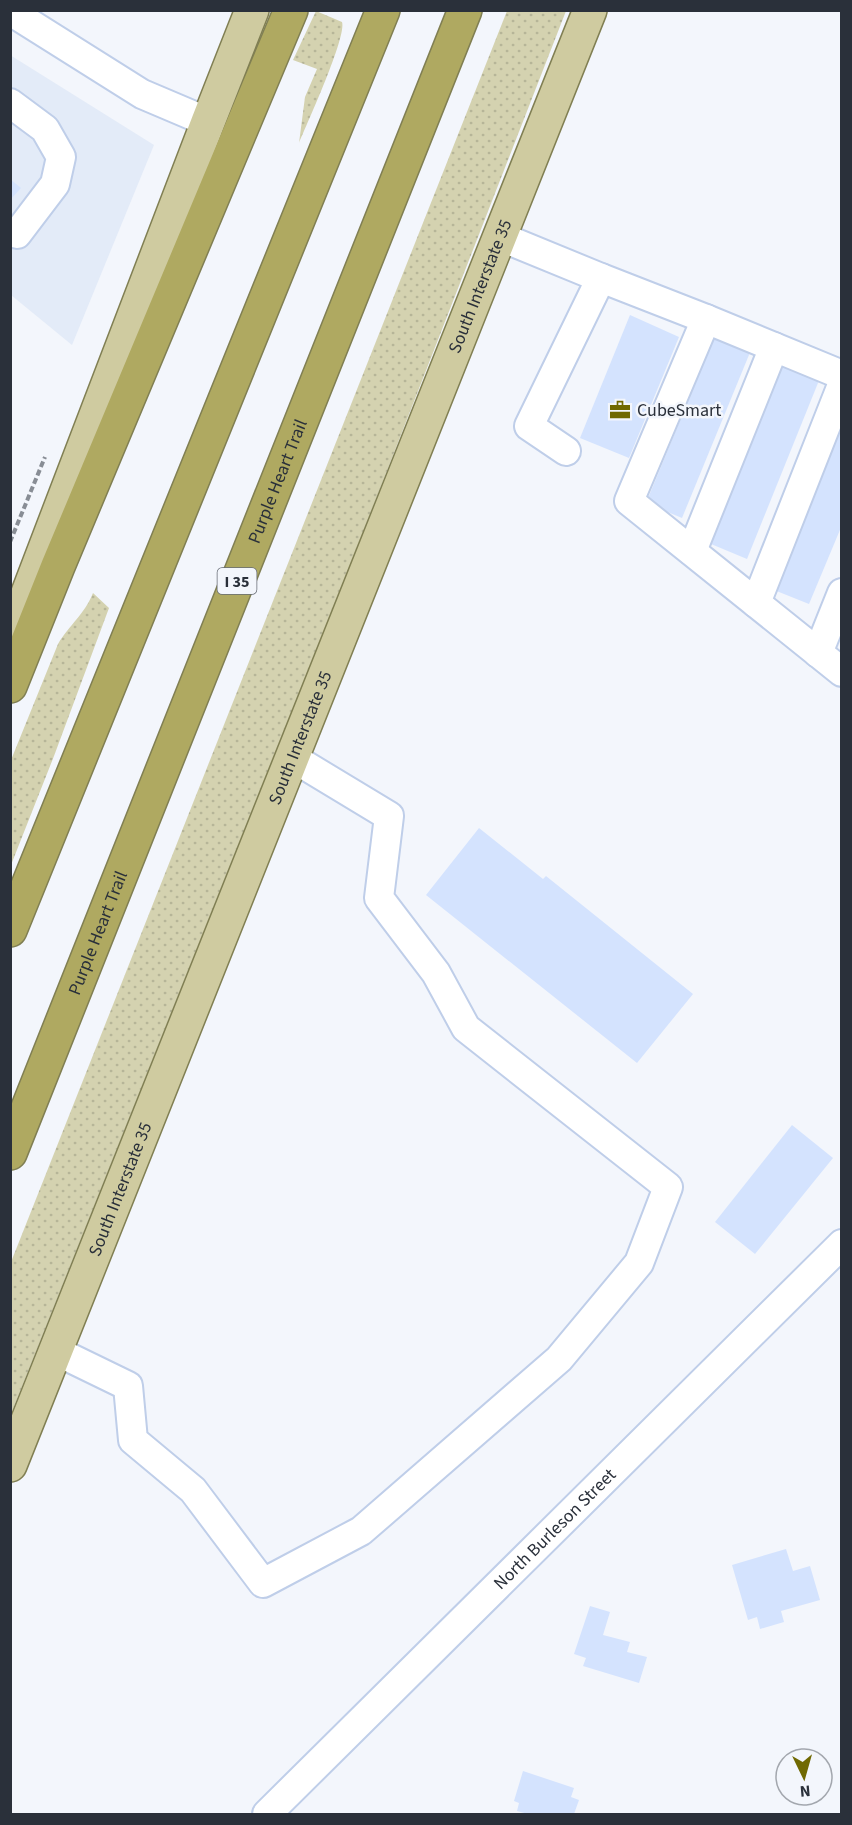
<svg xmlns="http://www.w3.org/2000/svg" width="852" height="1825" font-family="'Source Sans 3',sans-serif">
  <defs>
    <pattern id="grass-dots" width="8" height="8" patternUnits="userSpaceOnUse" patternTransform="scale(1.5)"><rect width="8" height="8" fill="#d4d2b0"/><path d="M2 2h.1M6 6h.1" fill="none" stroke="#b6b598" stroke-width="1.8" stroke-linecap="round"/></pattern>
  </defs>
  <rect width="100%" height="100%" fill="#f3f6fc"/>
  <!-- built -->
  <polygon fill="#e3ebf8" points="10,55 154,145 72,345 11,295"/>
  <!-- grass -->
  <g fill="url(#grass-dots)">
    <path d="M 316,11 L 342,22 C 347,36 307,124 299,143 L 305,97 L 317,69 L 293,60 Z"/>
    <polygon points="507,11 566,11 346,576 11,1414 11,1262"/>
    <path d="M 93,593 L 109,608 L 54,756 L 11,865 L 11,760 L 58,644 C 70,624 84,615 93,593 Z"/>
  </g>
  <!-- building -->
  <g fill="#d4e3fe">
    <polygon points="10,179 21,188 10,200"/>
    <polygon points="630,315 679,337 629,458 580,438"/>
    <polygon points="715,336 751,350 682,518 646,503"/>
    <polygon points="783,364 820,378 747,559 711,544"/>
    <polygon points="842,423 842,525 809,604 774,590"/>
    <polygon points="479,828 543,879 546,876 693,994 637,1063 426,895"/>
    <polygon points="792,1125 833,1158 755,1254 715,1222"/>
    <polygon points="786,1549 793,1571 810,1566 820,1600 781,1611 784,1622 760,1629 757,1617 748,1620 732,1565"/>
    <polygon points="590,1606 610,1612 603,1635 630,1642 627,1652 647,1657 639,1683 583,1666 586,1658 574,1654"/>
    <polygon points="523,1771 574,1788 571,1797 579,1800 574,1814 528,1814 517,1811 519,1803 514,1801"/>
  </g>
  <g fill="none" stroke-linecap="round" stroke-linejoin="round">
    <defs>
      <g id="minor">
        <polyline points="10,11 142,94 208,122"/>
        <polyline points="10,103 45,129 61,157 55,184 17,234"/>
        <polyline points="501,237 601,278 529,426 566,451"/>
        <polyline points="601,278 706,319 842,375"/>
        <polyline points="706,319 629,501 842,672"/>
        <polyline points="692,551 774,347"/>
        <polyline points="756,603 842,385"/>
        <polyline points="818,653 842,593"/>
        <polyline points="56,1351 128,1386 133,1440 193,1490 263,1583 361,1531 559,1359 639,1263 668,1187 466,1028 436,973 379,898 389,816 293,758"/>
        <path id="s1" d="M 267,1814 L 842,1244"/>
      </g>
      <g id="major">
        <polyline points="10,640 208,122 252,10"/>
        <path id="s2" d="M 10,1465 L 590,10"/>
      </g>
      <g id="highway">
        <polyline points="10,686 58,566 291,10"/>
        <polyline points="10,930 383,10"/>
        <path id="s3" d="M 10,1153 L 465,10"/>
      </g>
    </defs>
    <!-- minor casing -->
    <use href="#minor" stroke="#bfcee9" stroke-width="32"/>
    <!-- major casing -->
    <use href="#major" stroke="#807f53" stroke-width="36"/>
    <!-- highway casing -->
    <use href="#highway" stroke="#807f53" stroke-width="36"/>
    <!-- path -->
    <polyline stroke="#888d95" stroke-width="4" stroke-dasharray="6 3" stroke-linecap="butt" points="10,542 45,457"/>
    <!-- minor -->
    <use href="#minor" stroke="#fff" stroke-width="28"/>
    <!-- major -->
    <use href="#major" stroke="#cfcba0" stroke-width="33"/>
    <!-- highway -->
    <use href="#highway" stroke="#afa961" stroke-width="33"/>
  </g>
  <!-- icons -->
  <defs>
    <symbol id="office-bare" viewBox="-9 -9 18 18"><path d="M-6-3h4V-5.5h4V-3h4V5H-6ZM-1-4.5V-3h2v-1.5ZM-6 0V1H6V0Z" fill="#706901" stroke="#f3f6fc" stroke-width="2.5" paint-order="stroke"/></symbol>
  </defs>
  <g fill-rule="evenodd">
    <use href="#office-bare" x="605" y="395" width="30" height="30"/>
  </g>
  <g text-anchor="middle" stroke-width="5" stroke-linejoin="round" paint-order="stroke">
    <!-- shield labels -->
    <rect fill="#f3f6fc" stroke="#666b74" stroke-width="1.5" x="217.5" y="568" width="39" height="26" rx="4.5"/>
    <g font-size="16" font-weight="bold" fill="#2a303a">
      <text x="237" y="587">I 35</text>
    </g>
    <!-- street labels -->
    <g font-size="18" fill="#2a303a" stroke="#f3f6fc">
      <text dy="6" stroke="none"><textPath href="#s2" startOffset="1269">South Interstate 35</textPath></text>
      <text dy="6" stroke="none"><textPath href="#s3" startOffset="723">Purple Heart Trail</textPath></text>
      <text dy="6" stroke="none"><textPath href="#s2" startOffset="783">South Interstate 35</textPath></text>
      <text dy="6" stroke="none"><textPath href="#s3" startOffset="237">Purple Heart Trail</textPath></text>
      <text dy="6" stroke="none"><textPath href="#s2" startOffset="297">South Interstate 35</textPath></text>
      <text dy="6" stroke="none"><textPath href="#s1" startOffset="405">North Burleson Street</textPath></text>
    </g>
    <!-- poi labels -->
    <g font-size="18" fill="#2a303a" stroke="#f3f6fc" text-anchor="start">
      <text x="637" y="416">CubeSmart</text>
    </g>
  </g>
  <!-- border -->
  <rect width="852" height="1825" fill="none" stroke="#2a303a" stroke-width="24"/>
  <!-- north arrow -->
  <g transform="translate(804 1777) rotate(175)"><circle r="28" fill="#f3f6fc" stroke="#a3a7ae" stroke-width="1.5"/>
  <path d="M0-4.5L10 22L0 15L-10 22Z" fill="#706901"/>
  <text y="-9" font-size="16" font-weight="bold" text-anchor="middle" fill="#2a303a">N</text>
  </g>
</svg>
